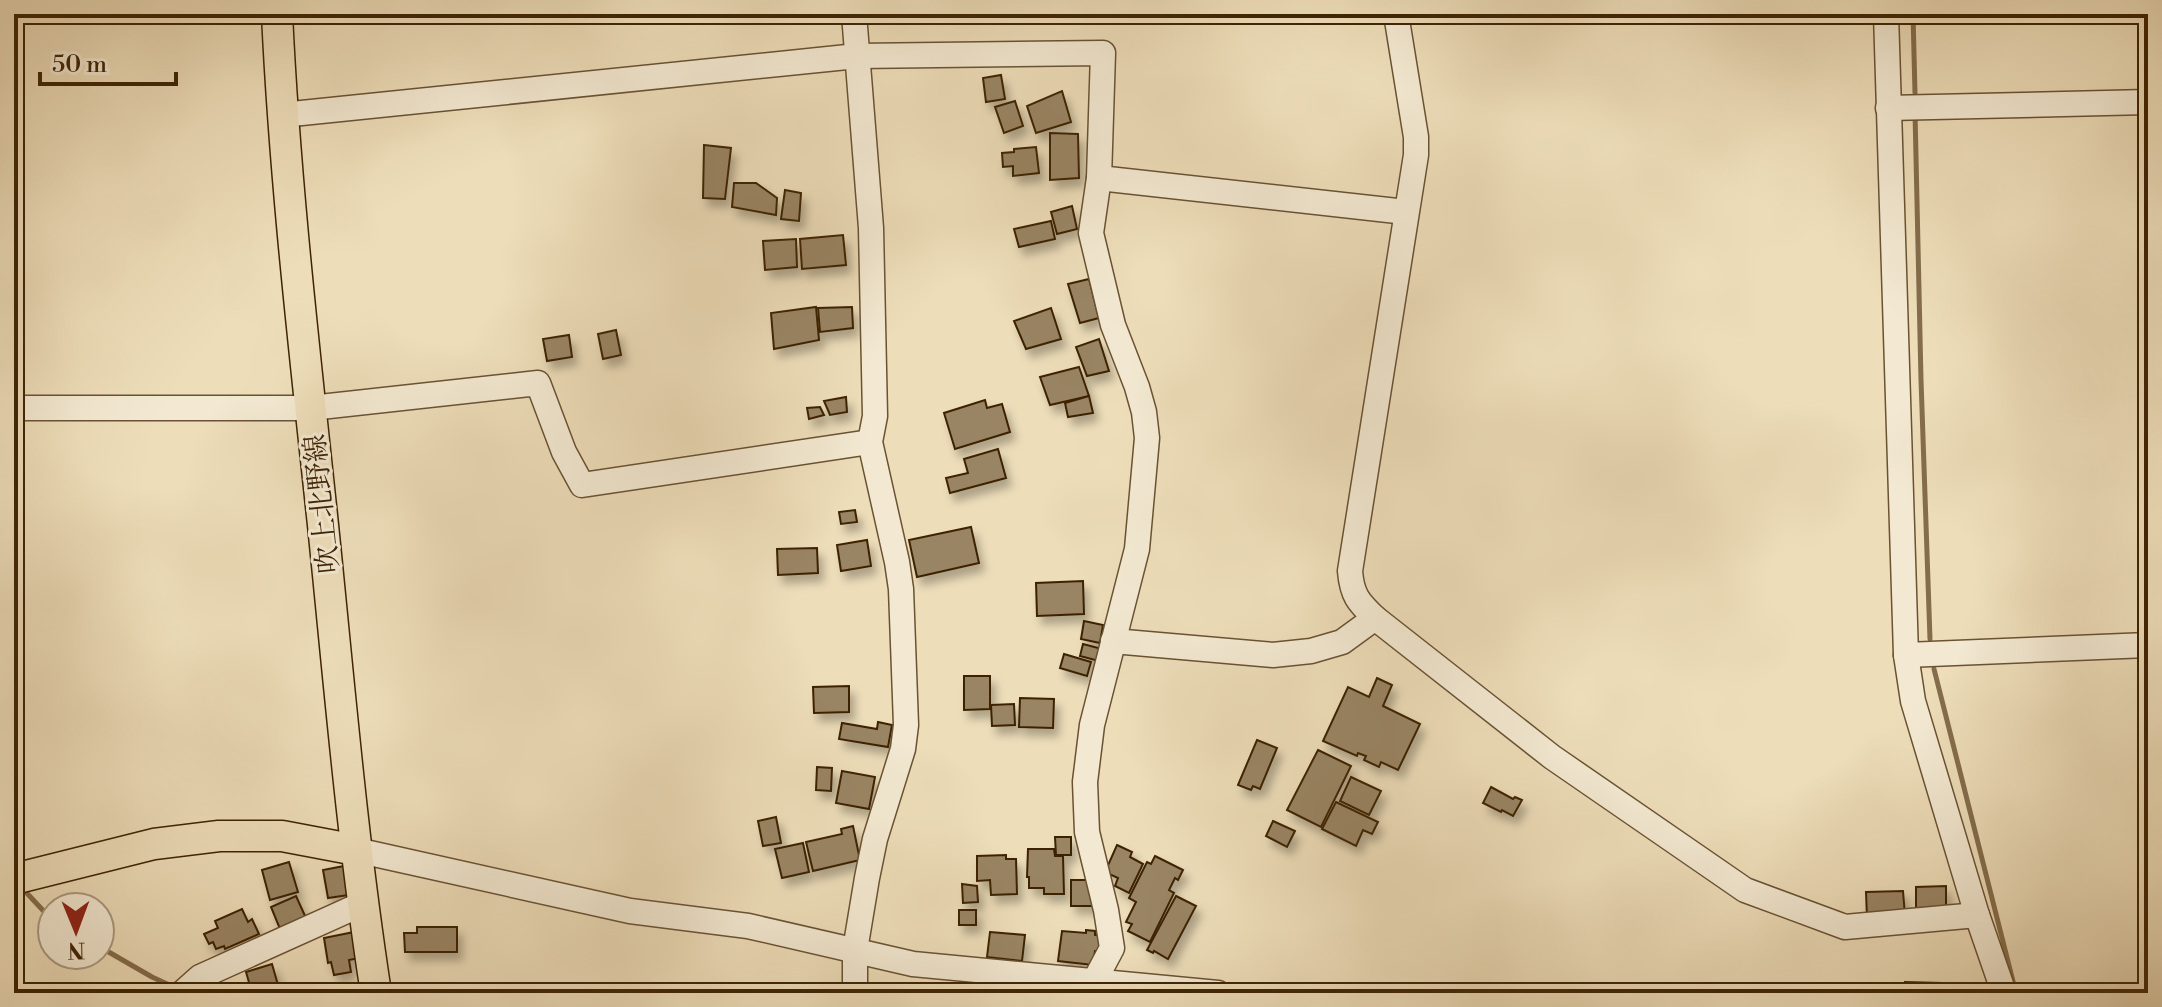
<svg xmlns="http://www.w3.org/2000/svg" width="2162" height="1007" font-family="'Libre Bodoni','Noto Serif JP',serif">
  <defs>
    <filter id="shadow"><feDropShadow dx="5" dy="8" stdDeviation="4" flood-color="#0004"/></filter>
  </defs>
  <rect width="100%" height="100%" fill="#edddb9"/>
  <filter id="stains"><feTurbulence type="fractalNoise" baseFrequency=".0025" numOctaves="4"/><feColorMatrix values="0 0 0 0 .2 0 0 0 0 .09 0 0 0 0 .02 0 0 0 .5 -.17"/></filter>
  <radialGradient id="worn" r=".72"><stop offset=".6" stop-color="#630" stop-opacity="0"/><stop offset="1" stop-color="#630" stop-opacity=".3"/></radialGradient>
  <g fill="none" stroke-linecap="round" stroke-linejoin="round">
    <!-- stream -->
    <g stroke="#846d4c" stroke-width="5">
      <polyline points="1913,14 1915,93"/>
      <polyline points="1915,112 1921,380 1930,639"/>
      <polyline points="1934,669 2016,993"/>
      <polyline points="23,889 52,920"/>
      <polyline points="100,947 152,977 176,988"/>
    </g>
  </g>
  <!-- building -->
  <g fill="#998463" stroke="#3e2305" stroke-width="2" filter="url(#shadow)">
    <polygon points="1001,75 1005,99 986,102 983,78"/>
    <polygon points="1062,91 1071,122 1036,133 1027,106"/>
    <polygon points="1015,101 1023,126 1004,133 995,107"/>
    <polygon points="1050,133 1078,134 1079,178 1050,180"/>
    <polygon points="704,145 731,148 725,199 703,198"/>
    <polygon points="1036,147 1039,173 1013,176 1013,166 1003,167 1002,153 1014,152 1014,149"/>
    <polygon points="734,183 756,183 777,198 776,215 732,207"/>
    <polygon points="785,190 801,193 799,221 781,219"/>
    <polygon points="1072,206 1077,229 1057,234 1051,212"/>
    <polygon points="1051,221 1055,239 1019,247 1014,229"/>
    <polygon points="843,235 846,265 802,269 800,239"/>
    <polygon points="796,239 797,267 765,270 763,241"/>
    <polygon points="1089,279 1099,318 1080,323 1068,284"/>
    <polygon points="816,307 819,340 774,349 771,313"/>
    <polygon points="852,307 853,328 820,332 818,308"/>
    <polygon points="1051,308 1061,339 1026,349 1014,321"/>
    <polygon points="616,330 621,355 603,359 598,334"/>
    <polygon points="569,335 572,357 547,361 543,339"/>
    <polygon points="1099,339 1109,371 1087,376 1076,347"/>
    <polygon points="1079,367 1089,396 1050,405 1040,377"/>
    <polygon points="1089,396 1093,413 1068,417 1065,403"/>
    <polygon points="846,397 847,412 830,415 824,401"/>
    <polygon points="985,400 987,408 1002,404 1010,432 955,449 944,413"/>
    <polygon points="820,407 824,415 809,419 807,408"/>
    <polygon points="998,449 1006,478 950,493 946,478 968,473 964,459"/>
    <polygon points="855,510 857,522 841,524 839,512"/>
    <polygon points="971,527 979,563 917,577 909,540"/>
    <polygon points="867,540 871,566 841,571 837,545"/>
    <polygon points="817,548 818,573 778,575 777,549"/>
    <polygon points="1083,581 1084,614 1037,616 1036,583"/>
    <polygon points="1084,621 1103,625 1100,643 1081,639"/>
    <polygon points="1083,644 1102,649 1099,661 1080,656"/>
    <polygon points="1064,654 1091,662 1087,676 1060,668"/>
    <polygon points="964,676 990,676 990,709 964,710"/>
    <polygon points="1377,678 1392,685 1383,706 1420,724 1398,770 1381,762 1379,767 1364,760 1366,756 1358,753 1357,756 1323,741 1348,687 1369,697"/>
    <polygon points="849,686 849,712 814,713 813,687"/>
    <polygon points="1020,698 1054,699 1053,728 1019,727"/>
    <polygon points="1014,704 1015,725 992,726 991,705"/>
    <polygon points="878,722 892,725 888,747 839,739 842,723 877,729"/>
    <polygon points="1257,740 1277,748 1260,789 1253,786 1251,790 1238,785"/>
    <polygon points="1318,750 1351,766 1321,827 1287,810"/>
    <polygon points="817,767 832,768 831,791 816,790"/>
    <polygon points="842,771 875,777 869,809 836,803"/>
    <polygon points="1351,777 1381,791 1369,815 1340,801"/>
    <polygon points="1491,787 1513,799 1515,797 1522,800 1513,816 1502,810 1501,812 1483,803"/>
    <polygon points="1336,802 1378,822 1372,834 1363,830 1356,846 1322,829"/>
    <polygon points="776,817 781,843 763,846 758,821"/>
    <polygon points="1273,821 1295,831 1287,847 1266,836"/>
    <polygon points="853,826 860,860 813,871 806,842 842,834 841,829"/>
    <polygon points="1055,837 1071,837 1071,855 1056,855"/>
    <polygon points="803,843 809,872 782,878 775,849"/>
    <polygon points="1117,845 1132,852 1130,857 1143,864 1129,893 1115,886 1118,878 1105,872"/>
    <polygon points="1028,849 1054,849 1055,856 1063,856 1064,894 1044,894 1044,888 1029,888 1029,877 1027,877"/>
    <polygon points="1006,855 1006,859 1016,859 1017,894 991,895 990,880 977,881 977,856"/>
    <polygon points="1155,856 1183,870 1178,880 1175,878 1169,890 1174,893 1150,942 1128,931 1132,924 1126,922 1136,902 1129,898 1147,862 1151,864"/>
    <polygon points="289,862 298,892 270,900 262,870"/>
    <polygon points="344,866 349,895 328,898 323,870"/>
    <rect x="1071" y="880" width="25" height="26"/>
    <polygon points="962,884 977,886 978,902 963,903"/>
    <polygon points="1946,886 1946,909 1916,911 1916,887"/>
    <polygon points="1903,891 1905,916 1867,918 1866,892"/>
    <polygon points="296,896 306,918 280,929 271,907"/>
    <polygon points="1176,896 1196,906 1168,959 1154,951 1153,953 1147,950"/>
    <polygon points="242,909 248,922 252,919 259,934 225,949 224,946 216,949 213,942 209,944 204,934 218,928 215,921"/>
    <rect x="959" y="910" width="17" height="15"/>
    <polygon points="417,927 457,927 457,952 405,952 404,933 417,933"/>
    <polygon points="1086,930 1095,931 1095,935 1107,937 1106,952 1095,951 1093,965 1058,961 1062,931 1086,933"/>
    <polygon points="354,932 359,958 349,960 351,972 334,975 331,962 328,963 324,938"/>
    <polygon points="990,932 1025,935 1022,961 987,957"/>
    <polygon points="272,964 278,985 252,993 246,972"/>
    <polygon points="1905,982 1979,984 1979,993 1905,993"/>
    <polygon points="2076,985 2077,993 2031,993 2030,987"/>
  </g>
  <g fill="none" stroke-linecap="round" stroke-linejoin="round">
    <defs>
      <g id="minor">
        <polyline points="854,14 871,228 875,416 870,442 897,562 901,589 906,725 903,749 875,839 867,878 855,950 855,993"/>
        <path d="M 1396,14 L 1416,137 L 1416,155 L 1350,571 C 1352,595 1358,602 1375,618 L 1552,757 L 1745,890 L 1845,927 L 1977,915"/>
        <polyline points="1886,14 1906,655 1913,701 1977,915 2004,993"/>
        <polyline points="1888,108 2148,102"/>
        <polyline points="282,115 857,56 1103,53 1099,178 1091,233 1113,325 1137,387 1144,412 1147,438 1137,549 1092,725 1085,782 1087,832 1106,910 1112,948 1095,980"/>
        <polyline points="1099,178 1406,212"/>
        <polyline points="14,408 311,408 538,383 564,452 582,485 870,442"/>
        <polyline points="1113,641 1273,655 1311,651 1342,642 1375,618"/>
        <polyline points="1906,655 2148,645"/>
        <polyline points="356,850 630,911 748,926 913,964 1218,993"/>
        <polyline points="182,993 200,977 362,904"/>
      </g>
      <g id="major">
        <path d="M 277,14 C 285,185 305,355 323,525 C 339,681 352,838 376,993"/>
        <polyline points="14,879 154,844 219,836 282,836 356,850"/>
      </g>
    </defs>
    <!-- minor casing -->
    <use href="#minor" stroke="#6a5232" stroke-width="27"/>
    <!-- major casing -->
    <use href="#major" stroke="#3e2305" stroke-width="33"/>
    <!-- minor -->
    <use href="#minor" stroke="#f3e9d2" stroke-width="24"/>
    <!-- major -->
    <use href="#major" stroke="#edddb9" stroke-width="30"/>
  </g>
  <g text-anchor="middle" stroke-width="6" stroke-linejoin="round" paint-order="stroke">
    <!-- street labels -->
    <g font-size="28" fill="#3e2305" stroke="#f3e9d2">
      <text transform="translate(321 504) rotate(-96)" y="10">吹上北野線</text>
    </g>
  </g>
  <!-- margin -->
  <rect width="2162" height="1007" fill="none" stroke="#edddb9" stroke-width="48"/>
  <rect x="16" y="16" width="2130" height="975" fill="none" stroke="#3e2305" stroke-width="4"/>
  <rect x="24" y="24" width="2114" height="959" fill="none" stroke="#3e2305" stroke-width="2"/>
  <!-- north arrow -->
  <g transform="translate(76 931) rotate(179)"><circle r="38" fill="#f3e9d2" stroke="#ab9a80" stroke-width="2"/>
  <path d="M0-6L14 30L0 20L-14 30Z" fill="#8f2418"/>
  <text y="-12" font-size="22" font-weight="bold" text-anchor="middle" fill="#3e2305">N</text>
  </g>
  <!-- scale -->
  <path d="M40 72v12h136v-12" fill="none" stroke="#3e2305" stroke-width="4"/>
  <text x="52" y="72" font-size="24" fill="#3e2305" stroke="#f3e9d2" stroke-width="6" paint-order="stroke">50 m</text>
  <rect width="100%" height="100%" filter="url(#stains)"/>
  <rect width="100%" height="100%" fill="url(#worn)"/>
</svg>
